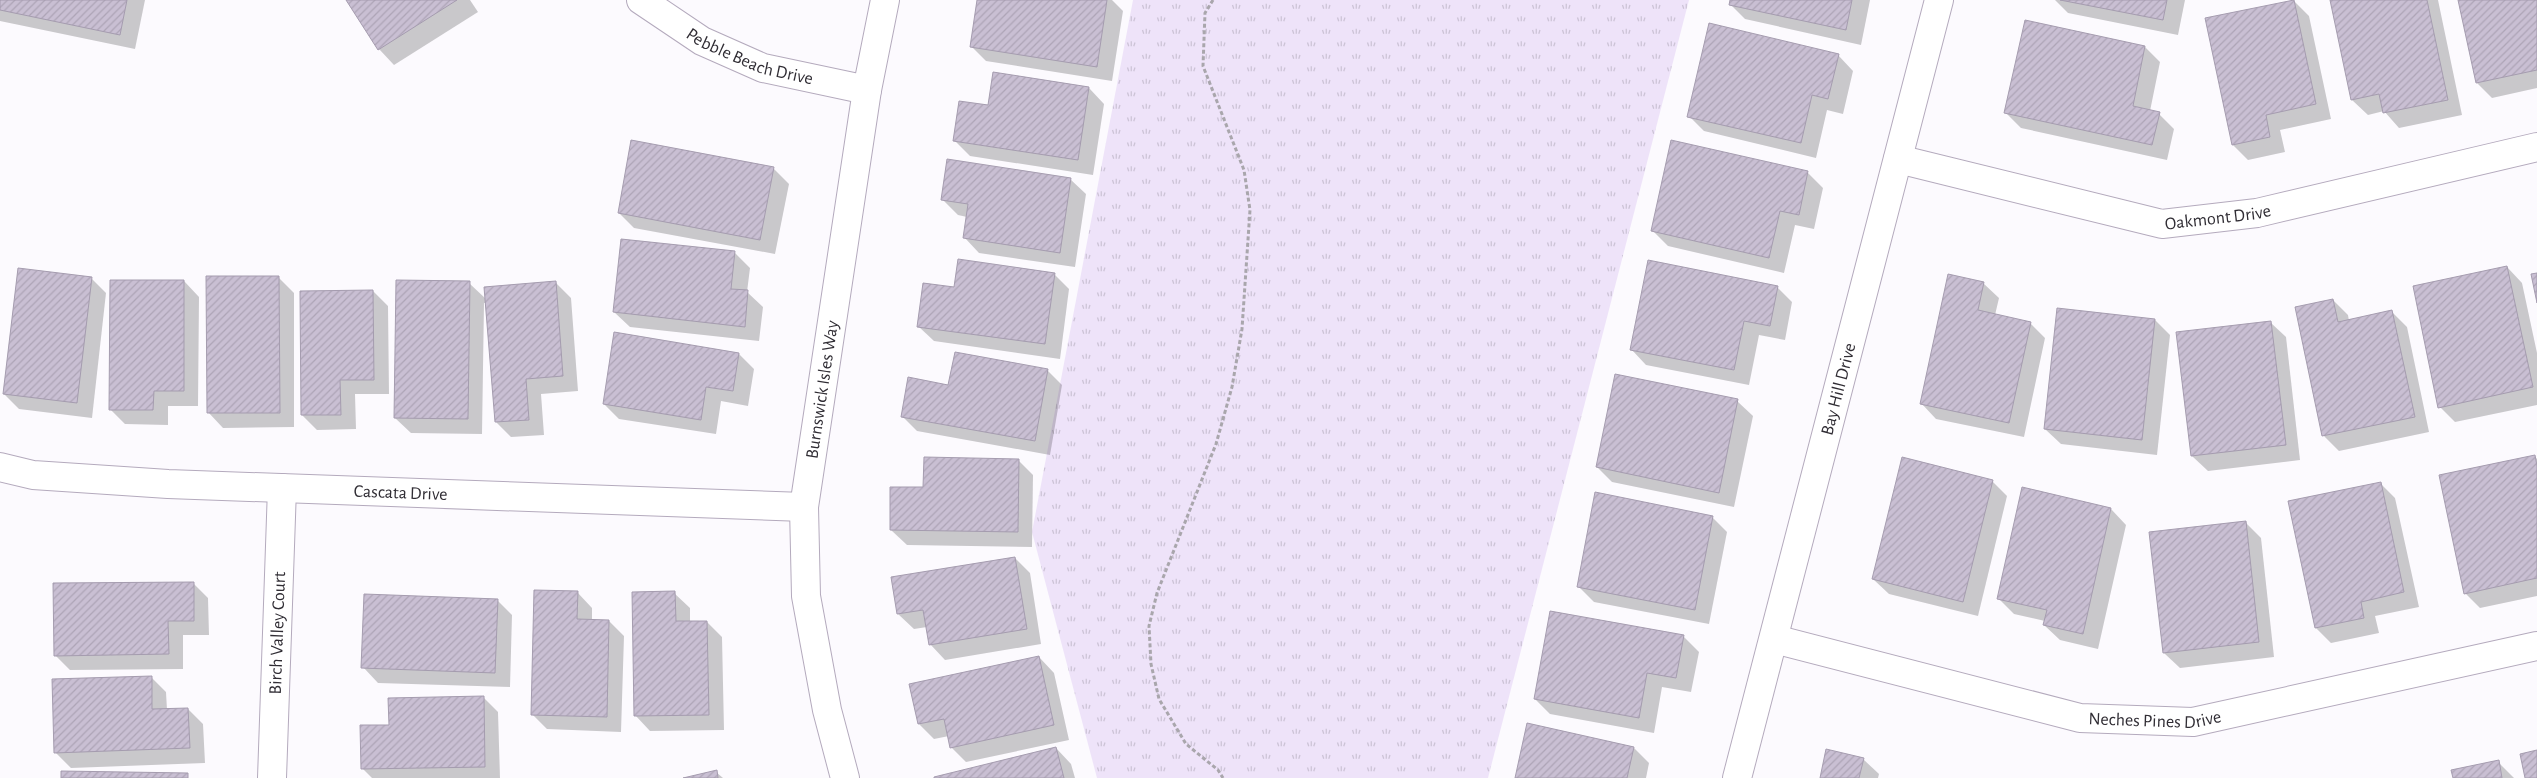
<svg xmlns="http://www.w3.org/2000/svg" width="2537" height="778" font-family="'Alegreya Sans',sans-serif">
  <defs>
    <pattern id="grass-tufts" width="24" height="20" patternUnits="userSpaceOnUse" patternTransform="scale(1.25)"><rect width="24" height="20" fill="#eee3f9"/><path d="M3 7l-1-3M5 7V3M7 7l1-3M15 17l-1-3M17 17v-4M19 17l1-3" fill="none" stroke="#ccc3d6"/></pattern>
    <pattern id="building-hatch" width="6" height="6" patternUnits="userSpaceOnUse" patternTransform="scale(1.25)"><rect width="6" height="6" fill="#c9bfd3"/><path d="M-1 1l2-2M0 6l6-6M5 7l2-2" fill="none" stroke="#ada4b6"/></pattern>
  </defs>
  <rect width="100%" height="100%" fill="#fcfafe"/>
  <!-- grass -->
  <polygon fill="url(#grass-tufts)" points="1133,0 1689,0 1488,778 1097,778 1032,532"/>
  <!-- shadow -->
  <g fill="#0003">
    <polygon points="0,0 145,0 135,49 0,21"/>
    <polygon points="348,0 470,0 478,12 394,65 379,49"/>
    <polygon points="978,0 1112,0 1123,11 1112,81 986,61 971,46"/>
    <polygon points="1731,0 1870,0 1861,45 1745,19 1730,4"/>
    <polygon points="2055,0 2185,0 2178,35 2068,13"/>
    <polygon points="2331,0 2438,0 2462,115 2399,128 2384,111 2368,115 2352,100"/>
    <polygon points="2459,0 2537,0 2537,88 2492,98 2477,83"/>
    <polygon points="2294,1 2309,16 2331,119 2280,130 2285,152 2248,160 2233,145 2206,19"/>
    <polygon points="2026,21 2145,47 2160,62 2150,111 2159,114 2174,129 2167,160 2021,128 2006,113"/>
    <polygon points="1838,55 1853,71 1843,114 1827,110 1816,158 1704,131 1689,116"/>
    <polygon points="1089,88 1104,104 1093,175 970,156 955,141"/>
    <polygon points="1672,142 1808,173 1823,188 1814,229 1795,225 1784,273 1668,246 1653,231"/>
    <polygon points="773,168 789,184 775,254 634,228 619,213"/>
    <polygon points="1070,179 1086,194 1075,267 979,253 964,237 967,217 958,215 943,200"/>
    <polygon points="734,252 750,268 747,292 763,307 759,341 630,327 614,312"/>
    <polygon points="2507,267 2522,283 2537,353 2537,405 2455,422 2440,407"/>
    <polygon points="1054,274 1069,289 1060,359 934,341 918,326 955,288"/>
    <polygon points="278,277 294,293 294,427 223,428 208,412"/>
    <polygon points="91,278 106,293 92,418 19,409 4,394"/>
    <polygon points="184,281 199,297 198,406 168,406 168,425 125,424 110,409"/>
    <polygon points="469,283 486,299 556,283 571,298 578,391 541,394 544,435 511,437 496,422 486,303 484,303 482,434 411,433 395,418"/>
    <polygon points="1983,283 1999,298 1995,315 2030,323 2045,338 2024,437 1936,419 1921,403"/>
    <polygon points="1777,287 1792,302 1785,340 1759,335 1749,385 1646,365 1631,349"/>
    <polygon points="373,291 388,306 389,394 355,394 356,429 317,430 302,415"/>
    <polygon points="2333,300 2348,315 2349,321 2392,312 2407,327 2429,432 2339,451 2324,436 2296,308"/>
    <polygon points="2058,309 2155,320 2170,335 2157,455 2061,444 2045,429"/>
    <polygon points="2270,322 2286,337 2300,460 2208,471 2192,456"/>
    <polygon points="739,354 754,369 748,406 721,401 716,434 619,419 604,404"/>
    <polygon points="1047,370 1062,385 1050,455 917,431 902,416 949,386"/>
    <polygon points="1737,401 1753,416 1734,507 1612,482 1597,467"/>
    <polygon points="2534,456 2537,459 2537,596 2480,608 2465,593"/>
    <polygon points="1018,460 1033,475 1032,547 907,545 891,530 924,488"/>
    <polygon points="1992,481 2007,496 1978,616 1889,594 1873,579"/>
    <polygon points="2380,483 2395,498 2419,607 2375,616 2379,633 2331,643 2316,628 2289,502"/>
    <polygon points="2023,489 2111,509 2126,525 2098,649 2060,640 2044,625 2045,621 2014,614 1998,598"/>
    <polygon points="1712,517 1727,532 1709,624 1594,602 1578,586"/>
    <polygon points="2245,522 2261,538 2274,657 2180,668 2164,653"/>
    <polygon points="1015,558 1030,573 1041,644 945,660 930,644 927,627 914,629 898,614"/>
    <polygon points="193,583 208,598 209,635 183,635 183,669 70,670 55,655"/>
    <polygon points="577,592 592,608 592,621 609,621 624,636 621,732 547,729 532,714"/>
    <polygon points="674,593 690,608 690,622 707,622 722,637 724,730 650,731 635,715"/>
    <polygon points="497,600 512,615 510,687 378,683 363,667"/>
    <polygon points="1683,636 1699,652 1691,692 1662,687 1654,733 1550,714 1535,699"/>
    <polygon points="1039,657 1054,673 1069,740 966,762 951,747 949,736 934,739 919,724"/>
    <polygon points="151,677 166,692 167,710 188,709 203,724 205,763 71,768 55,752"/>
    <polygon points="483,697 498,712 500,778 372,778 363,769"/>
    <polygon points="1056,748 1071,764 1075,778 935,778"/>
    <polygon points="1634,748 1649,763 1646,778 1516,778"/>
    <polygon points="1863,759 1879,774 1878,778 1821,778"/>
    <polygon points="2498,762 2514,778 2454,778"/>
    <polygon points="716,772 723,778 689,778"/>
  </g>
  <!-- building -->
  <g fill="url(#building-hatch)" stroke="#a59caf">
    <polygon points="0,0 127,0 120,35 0,10"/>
    <polygon points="346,0 457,0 378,50"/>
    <polygon points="977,0 1107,0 1097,67 970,47"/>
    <polygon points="1730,0 1852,0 1846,30 1729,5"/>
    <polygon points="2060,0 2167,0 2163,20"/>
    <polygon points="2294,0 2316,104 2266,115 2270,137 2232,145 2205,18"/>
    <polygon points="2330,0 2427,0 2448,100 2383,113 2379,94 2351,100"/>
    <polygon points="2458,0 2537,0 2537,70 2476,83"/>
    <polygon points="2025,20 2145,46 2133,106 2160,112 2152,145 2004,113"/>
    <polygon points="1709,23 1839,54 1828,99 1812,95 1801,143 1687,117"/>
    <polygon points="993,72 1089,87 1078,160 953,141 959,101 988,105"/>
    <polygon points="631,140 774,167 760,240 618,213"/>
    <polygon points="1671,140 1808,171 1799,215 1780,211 1769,258 1651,231"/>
    <polygon points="947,159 1071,178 1060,253 963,238 968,204 941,200"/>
    <polygon points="621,239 735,251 731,289 748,290 745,327 613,312"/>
    <polygon points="958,259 1055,273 1045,344 917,327 923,283 954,287"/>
    <polygon points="1648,260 1778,286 1770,326 1744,321 1734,370 1630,350"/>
    <polygon points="2507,266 2533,387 2438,408 2413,286"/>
    <polygon points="18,268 92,277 77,403 3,394"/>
    <polygon points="2537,273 2537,303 2531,274"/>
    <polygon points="1948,274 1984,282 1978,310 2031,322 2009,423 1920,404"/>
    <polygon points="206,276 279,276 280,413 207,413"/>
    <polygon points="110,280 184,280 184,391 154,391 153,410 109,410"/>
    <polygon points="396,280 470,281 468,419 394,418"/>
    <polygon points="556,281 563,376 526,379 529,420 495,422 484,287"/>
    <polygon points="373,290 374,380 340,380 341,415 301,415 300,291"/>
    <polygon points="2333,299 2338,322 2392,310 2415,417 2322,436 2295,307"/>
    <polygon points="2057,308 2155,319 2142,440 2044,429"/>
    <polygon points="2271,321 2286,445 2191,456 2176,332"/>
    <polygon points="614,332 739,353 733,391 706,387 701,420 603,404"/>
    <polygon points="955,352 1048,369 1035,441 901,417 908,377 948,385"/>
    <polygon points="1615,374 1738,399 1719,493 1596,467"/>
    <polygon points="2535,455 2537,466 2537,578 2464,594 2439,475"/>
    <polygon points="924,457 1019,459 1018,532 890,530 890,487 923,487"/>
    <polygon points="1902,457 1993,480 1963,602 1872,579"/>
    <polygon points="2381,482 2404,592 2361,602 2364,618 2315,628 2288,501"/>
    <polygon points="2022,487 2111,508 2083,634 2043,625 2047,610 1997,599"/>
    <polygon points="1595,492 1713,516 1695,610 1577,587"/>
    <polygon points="2246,521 2259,642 2163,653 2149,532"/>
    <polygon points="1015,557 1027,629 929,645 923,610 897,614 891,577"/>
    <polygon points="194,582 194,621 168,621 169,654 54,656 53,583"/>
    <polygon points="534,590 578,591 577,619 609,620 607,717 531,715"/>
    <polygon points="675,591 676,621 707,621 709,715 634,716 632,592"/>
    <polygon points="364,594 498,599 495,673 361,668"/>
    <polygon points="1550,611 1684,635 1676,678 1647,673 1639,718 1534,699"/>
    <polygon points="1039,656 1054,725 950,748 944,719 918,724 909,684"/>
    <polygon points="152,676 152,709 188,708 190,748 54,753 52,679"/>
    <polygon points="484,696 485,767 361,769 360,725 389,725 388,698"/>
    <polygon points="1527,723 1634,747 1627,778 1515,778"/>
    <polygon points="1056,747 1064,778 934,778 934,777"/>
    <polygon points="1826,749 1864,758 1859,778 1820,778"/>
    <polygon points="2537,750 2537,778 2525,778 2520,754"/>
    <polygon points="2499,760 2502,778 2453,778 2451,770"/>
    <polygon points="717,770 718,778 683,778"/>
    <polygon points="61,771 188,773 188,778 61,778"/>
  </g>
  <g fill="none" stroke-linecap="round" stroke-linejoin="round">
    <defs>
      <g id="minor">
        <path id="s1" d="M 641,0 L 702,41 L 763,68 L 867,90"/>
        <path id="s2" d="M 1898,159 L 2162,224 L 2257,213 L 2537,147"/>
        <path id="s3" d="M 0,467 L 33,475 L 168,484 L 804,507"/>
        <path id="s4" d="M 1774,639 L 2080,718 L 2193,722 L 2537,646"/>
        <path id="s5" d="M 272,778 L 282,488"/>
        <path id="s6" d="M 845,778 L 827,710 L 806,596 L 804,507 L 867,90 L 885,0"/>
        <path id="s7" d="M 1737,778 L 1939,0"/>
      </g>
    </defs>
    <!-- minor casing -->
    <use href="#minor" stroke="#b4aabd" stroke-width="30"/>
    <!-- path -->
    <polyline stroke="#a9a6ac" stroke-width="3" stroke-dasharray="4 2.5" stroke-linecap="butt" points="1213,0 1205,13 1203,66 1244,170 1250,210 1242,329 1232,387 1216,444 1157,593 1149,626 1151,664 1159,699 1186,744 1218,770 1223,778"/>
    <!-- minor -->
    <use href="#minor" stroke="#fff" stroke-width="28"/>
  </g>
  <g text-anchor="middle" stroke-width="4.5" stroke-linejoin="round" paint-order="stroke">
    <!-- street labels -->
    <g font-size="18" fill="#302d34" stroke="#fcfafe">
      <text dy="6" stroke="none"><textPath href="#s1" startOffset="124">Pebble Beach Drive</textPath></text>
      <text dy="6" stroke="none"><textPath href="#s2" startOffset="328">Oakmont Drive</textPath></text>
      <text dy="6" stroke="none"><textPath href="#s6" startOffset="394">Burnswick Isles Way</textPath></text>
      <text dy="6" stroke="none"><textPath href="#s7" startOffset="402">Bay Hill Drive</textPath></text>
      <text dy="6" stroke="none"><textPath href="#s3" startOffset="402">Cascata Drive</textPath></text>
      <text dy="6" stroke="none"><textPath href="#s5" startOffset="145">Birch Valley Court</textPath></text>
      <text dy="6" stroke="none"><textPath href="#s4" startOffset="391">Neches Pines Drive</textPath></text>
    </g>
  </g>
</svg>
